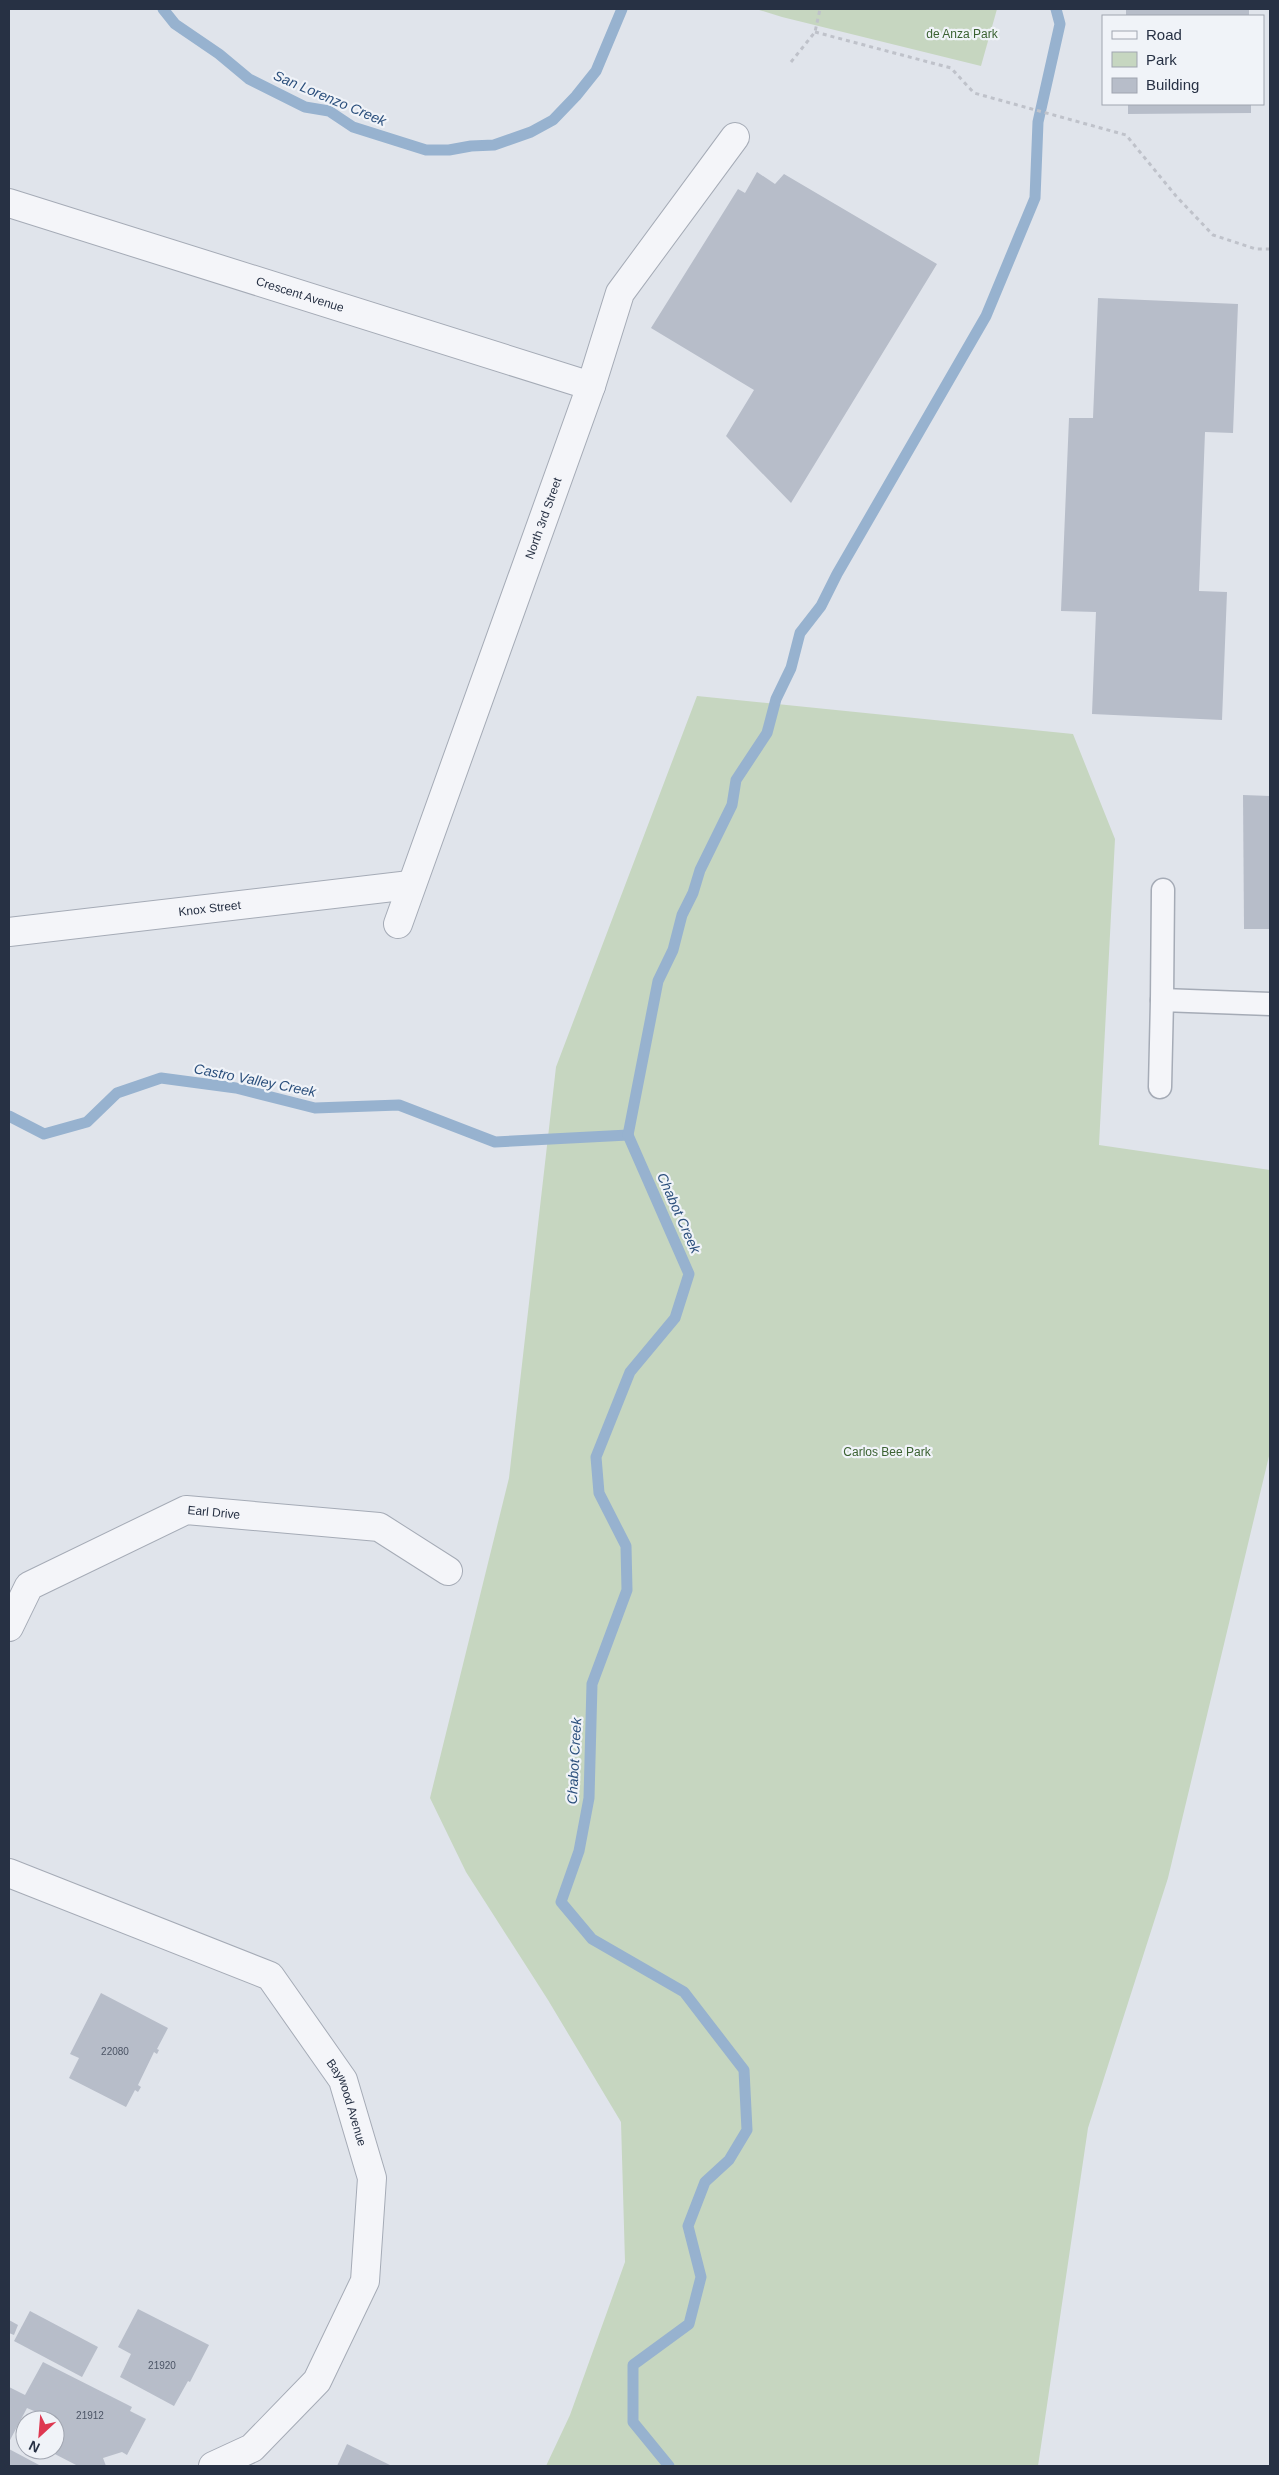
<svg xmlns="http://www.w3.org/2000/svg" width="1279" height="2475" font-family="Helvetica,sans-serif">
  <rect width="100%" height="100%" fill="#e0e4eb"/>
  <!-- green -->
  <g fill="#c6d6c0">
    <polygon points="756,9 997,9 981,66 782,17"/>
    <polygon points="697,696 1073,734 1115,839 1099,1145 1270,1170 1270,1452 1168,1878 1088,2128 1038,2466 546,2466 570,2415 625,2262 621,2122 548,2000 466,1872 430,1798 509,1478 556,1067"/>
  </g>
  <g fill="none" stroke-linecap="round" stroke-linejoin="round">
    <!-- stream -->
    <g stroke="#97b2cf" stroke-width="11">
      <polyline points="163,9 175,24 219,54 249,79 305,107 329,111 353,127 426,150 449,150 471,146 494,145 531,132 553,120 576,96 596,71 622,9"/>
      <polyline points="9,1116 44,1134 87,1122 117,1093 161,1078 236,1088 315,1108 399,1105 495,1142 628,1135"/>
      <polyline points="628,1135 689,1274 675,1318 630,1372 596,1457 599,1493 626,1546 627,1590 592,1684 589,1798 579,1851 561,1902 592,1939 684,1992 744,2070 747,2130 729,2160 705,2182 688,2226 701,2277 689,2324 633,2365 633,2422 669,2466"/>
      <polyline points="628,1135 658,981 673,950 682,915 693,893 700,870 732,805 736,780 767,733 776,699 791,668 800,633 821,606 837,574 986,316 1035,198 1038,122 1060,24 1056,9"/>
    </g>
  </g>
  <!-- building -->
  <g fill="#b7bdc9">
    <rect x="1126" y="9" width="123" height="7"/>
    <polygon points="1128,104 1251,104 1251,113 1128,114"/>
    <polygon points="757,172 775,184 784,174 937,264 791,503 726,436 754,390 651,328 738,189 745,193"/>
    <polygon points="1098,298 1238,304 1233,433 1205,432 1199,591 1227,592 1222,720 1092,714 1096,612 1061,611 1069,418 1093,418"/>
    <polygon points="1243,795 1270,796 1270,929 1244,929"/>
    <polygon points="101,1993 168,2028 157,2049 159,2050 157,2054 154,2052 138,2085 141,2087 138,2092 135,2090 126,2107 69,2078 79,2058 70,2054"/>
    <polygon points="138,2309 209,2345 190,2382 188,2381 174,2406 120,2377 131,2354 118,2347"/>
    <polygon points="30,2311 98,2347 82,2377 14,2341"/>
    <polygon points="9,2320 18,2325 14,2335 9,2333"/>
    <polygon points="43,2362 132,2407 130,2411 146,2419 127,2455 122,2452 103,2458 106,2466 78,2466 47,2450 55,2450 55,2420 27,2408 9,2442 9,2387 25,2395"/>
    <polygon points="347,2444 392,2466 337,2466"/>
    <polygon points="9,2449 41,2466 9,2466"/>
  </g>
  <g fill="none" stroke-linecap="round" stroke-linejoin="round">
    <defs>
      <g id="lane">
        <polyline points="1162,1000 1163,890"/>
        <polyline points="1160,1087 1162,1000 1270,1004"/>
      </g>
      <g id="street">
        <path id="s1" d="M 9,203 L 591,386"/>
        <path id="s2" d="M 398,924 L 591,386 L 620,293 L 735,137"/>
        <path id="s3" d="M 9,932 L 410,885"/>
        <path id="s4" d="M 9,1627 L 29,1586 L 186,1510 L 379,1527 L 448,1571"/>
        <path id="s5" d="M 9,1873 L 270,1976 L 343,2080 L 372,2178 L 365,2281 L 317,2381 L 252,2448 L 213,2466"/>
      </g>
    </defs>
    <!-- lane casing -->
    <use href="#lane" stroke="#a5abb6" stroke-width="25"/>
    <!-- street casing -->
    <use href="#street" stroke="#a5abb6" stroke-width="30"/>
    <!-- path -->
    <g stroke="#bfc2ca" stroke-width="3" stroke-dasharray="4 4" stroke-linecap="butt">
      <polyline points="815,32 951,68 974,93 1126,135 1176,196 1213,235 1256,249 1270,249"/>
      <polyline points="791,62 815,32 820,9"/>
    </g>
    <!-- lane -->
    <use href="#lane" stroke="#f4f5f9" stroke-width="22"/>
    <!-- street -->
    <use href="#street" stroke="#f4f5f9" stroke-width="28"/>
  </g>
  <g text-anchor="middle" stroke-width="4.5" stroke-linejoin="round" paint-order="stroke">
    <!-- number labels -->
    <g font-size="10" fill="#4b5465">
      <text x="115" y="2055">22080</text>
      <text x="162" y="2369">21920</text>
      <text x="90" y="2419">21912</text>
    </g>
    <!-- park labels -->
    <g font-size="12" fill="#3b6232" stroke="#f0f3f8">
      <text x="962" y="38">de Anza Park</text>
      <text x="887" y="1456">Carlos Bee Park</text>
    </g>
    <!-- street labels -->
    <g font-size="12" fill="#273144" stroke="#f0f3f8">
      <text dy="4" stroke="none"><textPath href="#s1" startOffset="305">Crescent Avenue</textPath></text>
      <text dy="4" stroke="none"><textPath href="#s2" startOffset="431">North 3rd Street</textPath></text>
      <text dy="4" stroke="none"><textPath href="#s3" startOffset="202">Knox Street</textPath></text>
      <text dy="4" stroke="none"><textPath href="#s4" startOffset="248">Earl Drive</textPath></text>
      <text dy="4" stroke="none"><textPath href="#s5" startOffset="430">Baywood Avenue</textPath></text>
    </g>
    <!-- water labels -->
    <g font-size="14" font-style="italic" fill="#2c507d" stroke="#f0f3f8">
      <text transform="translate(330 98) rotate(23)" y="5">San Lorenzo Creek</text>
      <text transform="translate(255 1080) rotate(11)" y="5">Castro Valley Creek</text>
      <text transform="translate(679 1213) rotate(66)" y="5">Chabot Creek</text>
      <text transform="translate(574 1761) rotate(-87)" y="5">Chabot Creek</text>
    </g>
  </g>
  <!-- border -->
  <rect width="1279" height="2475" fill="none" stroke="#273144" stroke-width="20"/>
  <!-- legend -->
  <rect x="1102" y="15" width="162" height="90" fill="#f0f3f8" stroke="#a0a5b0"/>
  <rect x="1112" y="31" width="25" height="8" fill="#f4f5f9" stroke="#a0a5b0"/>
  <text x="1146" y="40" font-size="15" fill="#273144">Road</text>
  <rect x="1112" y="52" width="25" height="15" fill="#c6d6c0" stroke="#a0a5b0"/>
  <text x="1146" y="65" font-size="15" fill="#273144">Park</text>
  <rect x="1112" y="78" width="25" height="15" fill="#b7bdc9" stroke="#a0a5b0"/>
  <text x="1146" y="90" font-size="15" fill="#273144">Building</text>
  <!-- north arrow -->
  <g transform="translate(40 2435) rotate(206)"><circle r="24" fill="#f0f3f8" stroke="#a0a5b0"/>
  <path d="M0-4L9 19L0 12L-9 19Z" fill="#de3750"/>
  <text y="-8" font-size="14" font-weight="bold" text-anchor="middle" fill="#273144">N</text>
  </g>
</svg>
